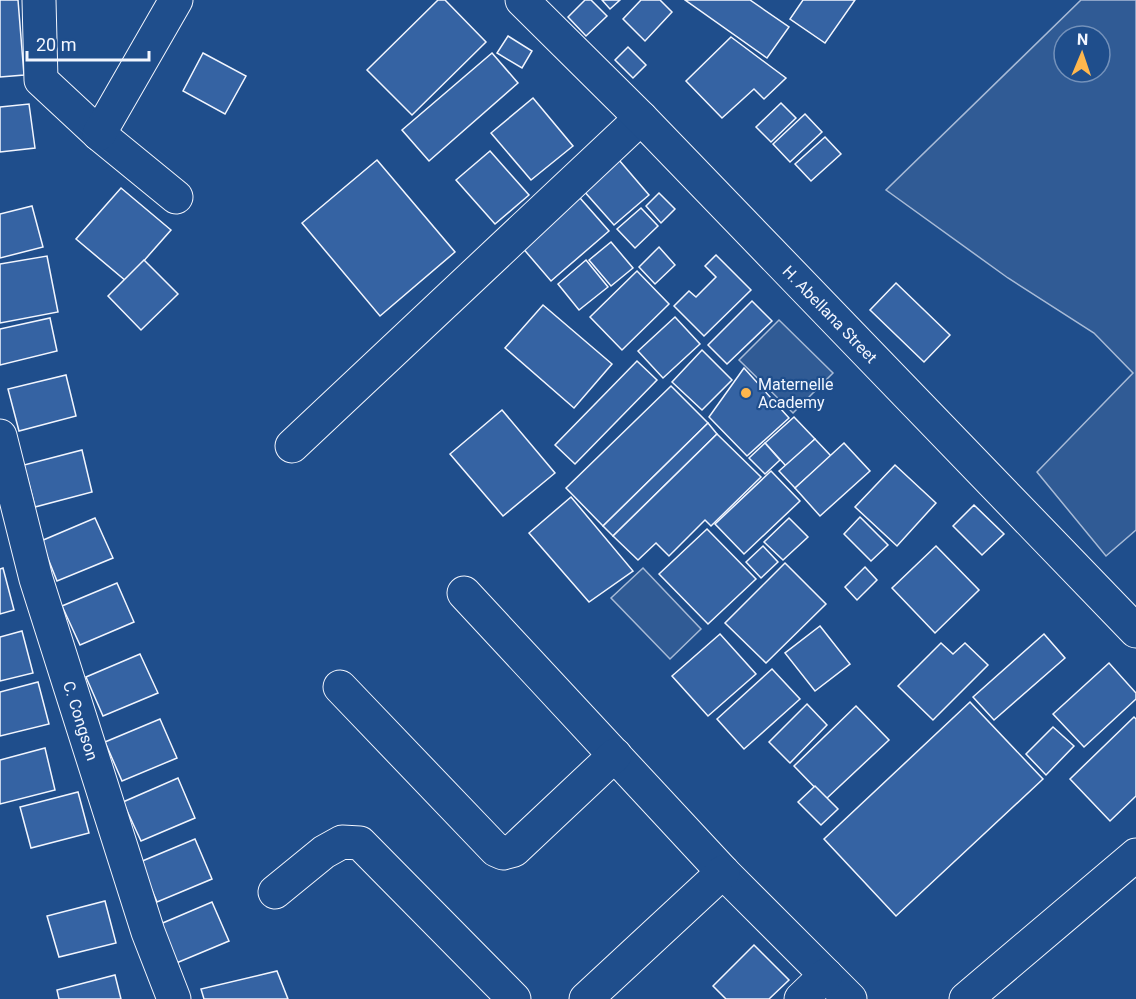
<svg xmlns="http://www.w3.org/2000/svg" width="1136" height="999" font-family="Roboto,sans-serif">
  <rect width="100%" height="100%" fill="#1f4e8c"/>
  <!-- built -->
  <g fill="#305b95" stroke="#a8bbd7" stroke-width="1.5" fill-rule="evenodd">
    <path d="M 1081,0 L 1136,0 L 1136,530 L 1106,556 L 1037,472 L 1133,373 L 1094,333 L 1008,278 L 886,190 ZM 1064,36 L 1100,36 L 1100,72 L 1064,72 Z"/>
    <polygon points="779,320 833,373 793,413 739,360"/>
    <polygon points="643,568 701,629 670,659 611,598"/>
  </g>
  <!-- building -->
  <g fill="#3563a3" stroke="#f2f6ff" stroke-width="1.5">
    <polygon points="0,0 18,0 24,75 0,77"/>
    <polygon points="438,0 445,0 486,42 412,115 367,70"/>
    <polygon points="585,0 591,0 607,16 586,36 568,17"/>
    <polygon points="602,0 620,0 610,9"/>
    <polygon points="641,0 660,0 672,12 645,41 623,19"/>
    <polygon points="685,0 750,0 789,27 767,58"/>
    <polygon points="803,0 855,0 825,43 790,19"/>
    <polygon points="508,36 532,51 522,68 497,53"/>
    <polygon points="731,37 786,78 764,99 754,89 722,118 686,81"/>
    <polygon points="628,47 646,65 633,78 615,60"/>
    <polygon points="203,53 246,76 225,114 183,91"/>
    <polygon points="492,53 518,83 429,161 402,130"/>
    <polygon points="533,98 573,146 531,180 491,133"/>
    <polygon points="781,103 796,118 771,142 756,127"/>
    <polygon points="29,104 35,148 0,152 0,107"/>
    <polygon points="805,114 822,132 790,162 773,144"/>
    <polygon points="825,137 841,154 811,181 795,164"/>
    <polygon points="490,151 529,195 495,224 456,180"/>
    <polygon points="377,160 455,252 380,316 302,223"/>
    <polygon points="619,160 649,195 614,225 583,190"/>
    <polygon points="121,188 171,230 126,281 76,239"/>
    <polygon points="573,190 609,231 551,281 515,239"/>
    <polygon points="659,193 675,209 661,223 646,206"/>
    <polygon points="32,206 43,247 0,258 0,214"/>
    <polygon points="641,208 658,226 635,248 617,229"/>
    <polygon points="611,242 633,268 611,286 589,260"/>
    <polygon points="659,247 675,265 655,284 639,267"/>
    <polygon points="716,255 751,290 704,336 674,306 689,291 696,297 716,277 705,266"/>
    <polygon points="47,256 58,312 0,323 0,264"/>
    <polygon points="144,260 178,294 141,330 108,296"/>
    <polygon points="586,260 608,287 579,310 558,284"/>
    <polygon points="637,271 669,304 622,350 590,317"/>
    <polygon points="896,283 950,335 924,362 870,310"/>
    <polygon points="752,301 772,321 727,364 708,345"/>
    <polygon points="543,305 612,364 574,408 505,348"/>
    <polygon points="675,317 700,344 663,378 638,351"/>
    <polygon points="50,318 57,351 0,365 0,329"/>
    <polygon points="702,350 732,380 702,410 672,382"/>
    <polygon points="637,361 657,380 575,464 555,445"/>
    <polygon points="744,368 789,418 747,456 709,417"/>
    <polygon points="66,375 76,416 19,431 8,389"/>
    <polygon points="671,386 708,423 603,526 566,488"/>
    <polygon points="502,410 555,473 503,516 450,454"/>
    <polygon points="794,417 815,439 786,466 765,443"/>
    <polygon points="708,423 717,434 613,536 603,526"/>
    <polygon points="717,434 761,477 711,526 705,520 669,556 656,543 638,560 613,536"/>
    <polygon points="815,439 831,456 795,488 779,471"/>
    <polygon points="765,443 780,460 765,474 749,458"/>
    <polygon points="844,443 870,471 820,516 795,488"/>
    <polygon points="82,450 92,492 35,507 24,465"/>
    <polygon points="895,465 936,503 897,546 855,507"/>
    <polygon points="771,471 800,501 744,554 715,524"/>
    <polygon points="571,497 633,571 589,602 529,533"/>
    <polygon points="974,505 1004,534 982,555 953,526"/>
    <polygon points="860,517 888,545 871,561 844,534"/>
    <polygon points="95,518 113,558 57,581 41,541"/>
    <polygon points="789,518 808,537 783,560 764,542"/>
    <polygon points="707,529 756,579 708,624 659,574"/>
    <polygon points="763,546 778,562 761,578 746,562"/>
    <polygon points="936,546 979,590 935,633 892,588"/>
    <polygon points="785,563 826,604 766,663 725,623"/>
    <polygon points="865,567 877,580 857,600 845,587"/>
    <polygon points="3,568 14,610 0,614 0,569"/>
    <polygon points="117,583 134,622 80,645 62,606"/>
    <polygon points="820,626 850,664 815,691 785,653"/>
    <polygon points="22,631 33,673 0,681 0,637"/>
    <polygon points="720,634 756,674 708,716 672,676"/>
    <polygon points="1044,634 1065,658 994,720 973,697"/>
    <polygon points="941,643 953,654 965,643 988,665 933,720 898,686"/>
    <polygon points="140,654 158,693 103,716 86,677"/>
    <polygon points="1109,663 1136,693 1136,699 1084,747 1053,714"/>
    <polygon points="772,669 800,699 744,749 717,719"/>
    <polygon points="38,682 49,724 0,736 0,692"/>
    <polygon points="970,702 1043,779 896,916 824,839"/>
    <polygon points="807,704 827,725 790,763 769,742"/>
    <polygon points="856,706 889,740 826,799 794,766"/>
    <polygon points="1134,717 1136,719 1136,796 1110,821 1070,779"/>
    <polygon points="160,719 177,758 122,781 105,742"/>
    <polygon points="1053,727 1074,746 1046,775 1026,754"/>
    <polygon points="45,748 55,790 0,804 0,760"/>
    <polygon points="178,778 195,818 141,841 123,802"/>
    <polygon points="815,786 838,809 821,825 798,802"/>
    <polygon points="78,792 89,833 31,848 20,807"/>
    <polygon points="195,839 212,879 157,902 140,862"/>
    <polygon points="105,901 116,943 59,957 47,916"/>
    <polygon points="212,902 229,941 174,964 158,925"/>
    <polygon points="754,945 789,980 769,999 726,999 713,986"/>
    <polygon points="277,971 288,999 204,999 201,989"/>
    <polygon points="115,975 121,999 59,999 57,990"/>
  </g>
  <g fill="none" stroke-linecap="round" stroke-linejoin="round">
    <defs>
      <g id="street">
        <polyline points="39,0 41,80 99,134 176,197"/>
        <polyline points="99,134 176,0"/>
        <path id="s1" d="M 0,436 L 36,579 L 148,932 L 174,999"/>
        <polyline points="292,446 641,118"/>
        <polyline points="464,593 723,872 850,999"/>
        <polyline points="340,687 496,850 503,853 514,850 615,755"/>
        <polyline points="275,892 324,852 342,842 360,843 514,999"/>
        <polyline points="586,999 723,872"/>
        <polyline points="801,999 826,975"/>
        <polyline points="966,999 1136,855"/>
      </g>
      <g id="secondary">
        <path id="s2" d="M 522,0 L 641,118 L 1136,631"/>
      </g>
    </defs>
    <!-- street casing -->
    <use href="#street" stroke="#f2f6ff" stroke-width="35"/>
    <!-- secondary casing -->
    <use href="#secondary" stroke="#f2f6ff" stroke-width="35"/>
    <!-- street -->
    <use href="#street" stroke="#1f4e8c" stroke-width="33"/>
    <!-- secondary -->
    <use href="#secondary" stroke="#1f4e8c" stroke-width="33"/>
  </g>
  <!-- markers -->
  <circle fill="#ffb74d" stroke="#1f4e8c" stroke-width="2" cx="746" cy="393" r="6"/>
  <g text-anchor="middle" stroke-width="4.5" stroke-linejoin="round" paint-order="stroke">
    <!-- street labels -->
    <g font-size="16" fill="#f2f6ff" stroke="#1f4e8c">
      <text dy="6" stroke="none"><textPath href="#s2" startOffset="440">H. Abellana Street</textPath></text>
      <text dy="6" stroke="none"><textPath href="#s1" startOffset="296">C. Congson</textPath></text>
    </g>
    <!-- poi labels -->
    <g font-size="16" fill="#f2f6ff" stroke="#1f4e8c" text-anchor="start">
      <text x="758" y="390">Maternelle<tspan x="758" dy="18">Academy</tspan></text>
    </g>
  </g>
  <!-- north arrow -->
  <g transform="translate(1082 54) rotate(2)"><circle r="28" fill="#1f4e8c" stroke="#7391ba" stroke-width="1.5"/>
  <path d="M0-4.5L10 22L0 15L-10 22Z" fill="#ffb74d"/>
  <text y="-9" font-size="16" font-weight="bold" text-anchor="middle" fill="#f2f6ff">N</text>
  </g>
  <!-- scale -->
  <path d="M27 51v9h122v-9" fill="none" stroke="#f2f6ff" stroke-width="3"/>
  <text x="36" y="51" font-size="18" fill="#f2f6ff" stroke="#1f4e8c" stroke-width="4.5" paint-order="stroke">20 m</text>
</svg>
